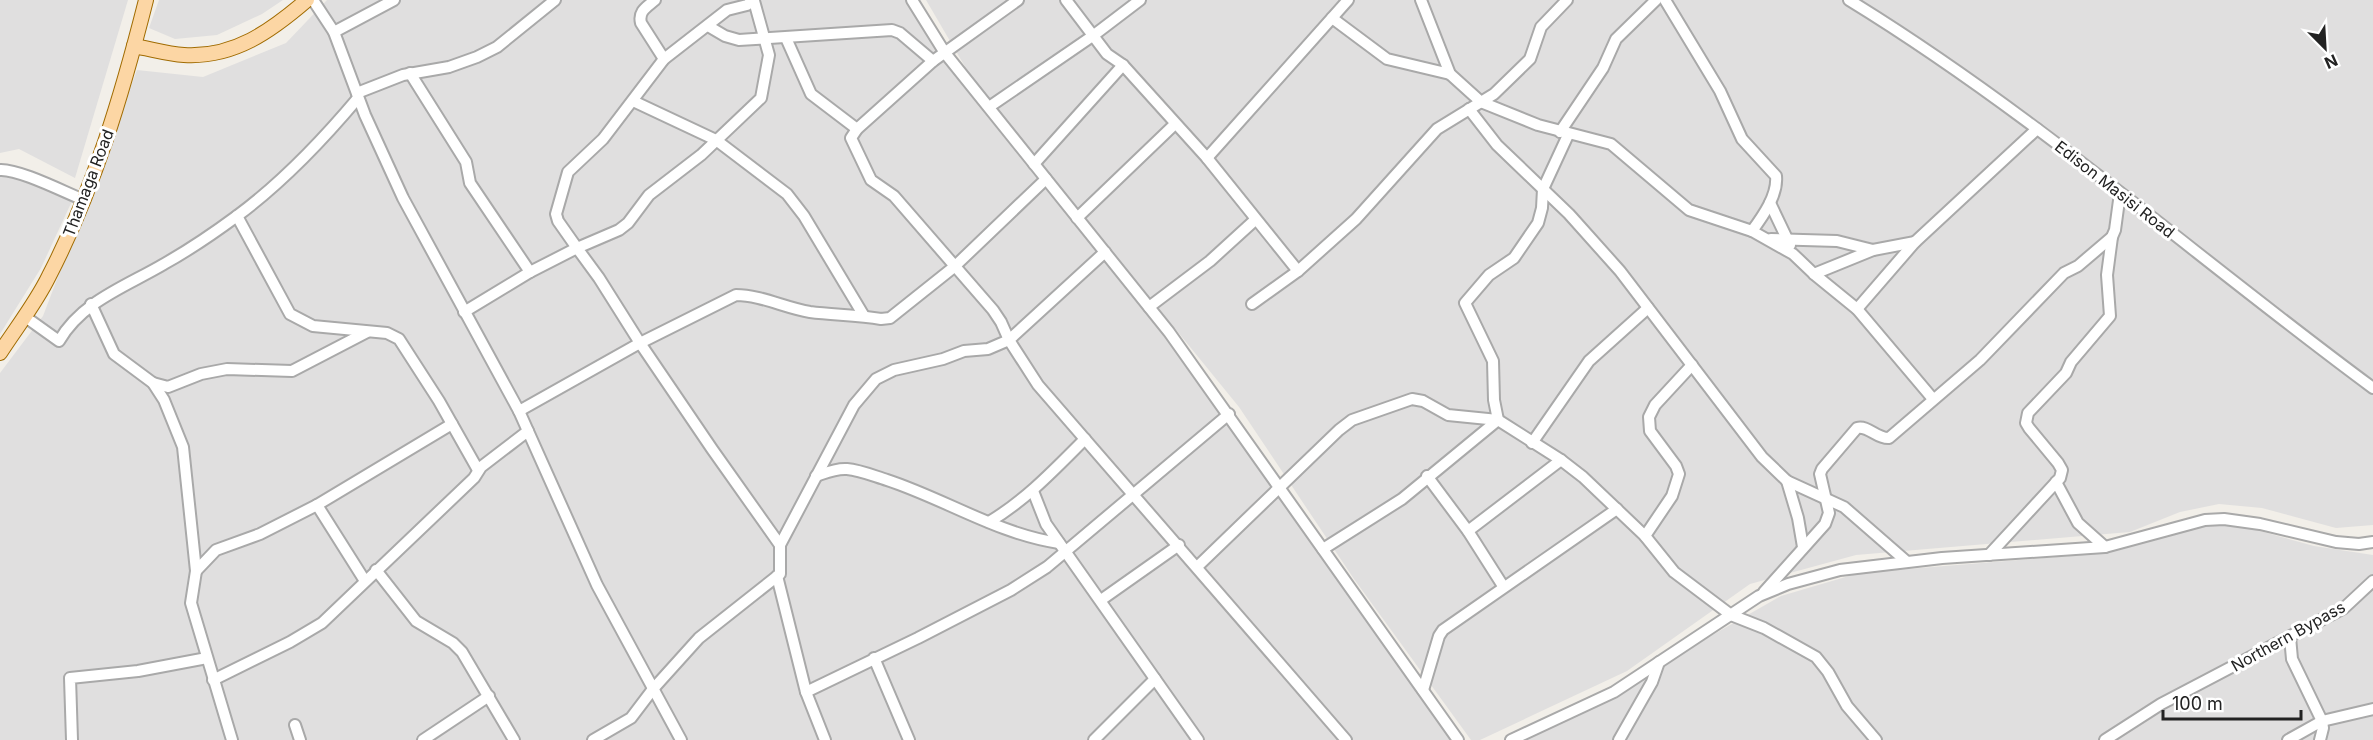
<svg xmlns="http://www.w3.org/2000/svg" width="2373" height="740" font-family="Inter,sans-serif">
  <rect width="100%" height="100%" fill="#f2efe9"/>
  <!-- residential -->
  <g fill="#e0dfdf">
    <polygon points="0,0 128,0 75,178 19,149 0,153"/>
    <polygon points="159,0 283,0 262,14 217,35 175,39 149,28"/>
    <polygon points="327,0 913,0 986,112 1151,309 1453,740 0,740 0,373 43,316 137,70 203,77 286,43"/>
    <polygon points="926,0 2373,0 2373,525 2336,528 2262,508 2219,504 2180,512 2130,532 1856,555 1750,584 1627,671 1480,740 1471,740 1354,579 1239,407 974,82"/>
    <polygon points="4,171 72,201 41,268 0,334 0,173"/>
    <polygon points="2197,526 2242,526 2314,546 2373,555 2373,740 1523,740 1610,700 1709,637 1781,596 1859,573 2094,554"/>
  </g>
  <g fill="none" stroke-linecap="round" stroke-linejoin="round">
    <defs>
      <g id="minor">
        <polyline points="313,0 334,32 365,115 403,198 519,411 597,585 681,740"/>
        <path d="M 655,0 C 647,7 638,11 641,23 L 664,59"/>
        <polyline points="912,0 945,53 1169,332 1458,740"/>
        <polyline points="1066,0 1107,54 1123,65 1207,158 1298,271"/>
        <polyline points="1421,0 1450,74 1481,102 1538,125 1611,144 1689,210 1752,231 1793,254 1814,274 1857,309 1933,399"/>
        <path d="M 1665,0 L 1720,91 L 1742,139 L 1776,176 C 1778,195 1763,216 1752,231"/>
        <path d="M 1849,0 C 2035,114 2198,259 2373,388"/>
        <path d="M 754,1 L 769,55 L 761,98 L 701,155 L 649,195 L 628,223 L 619,230 L 577,248 L 599,278 L 640,343 L 736,295 C 761,295 785,308 810,312 C 834,315 858,315 881,319 L 890,318 L 954,267 L 1046,179"/>
        <polyline points="1332,18 1387,59 1450,74"/>
        <polyline points="708,26 725,36 739,40 892,30 900,33 933,61"/>
        <polyline points="334,32 394,0"/>
        <polyline points="786,38 811,94 857,129"/>
        <polyline points="410,73 466,162 470,183 530,272"/>
        <polyline points="357,93 403,75 449,67 477,57 497,47 555,0"/>
        <polyline points="633,101 716,140 787,194 804,216 864,316"/>
        <polyline points="989,107 1094,35 1140,0"/>
        <polyline points="1469,109 1497,145 1569,214 1620,271 1762,457 1787,481 1844,507 1906,561"/>
        <polyline points="1560,132 1603,68 1616,39 1656,0"/>
        <polyline points="1207,158 1348,0"/>
        <polyline points="1034,164 1123,65"/>
        <path d="M 0,170 C 19,169 64,192 84,200"/>
        <polyline points="1770,203 1790,245"/>
        <polyline points="237,216 290,314 313,326 387,333 399,339 439,401 478,470"/>
        <polyline points="1077,218 1175,124"/>
        <polyline points="1771,239 1837,241 1873,250"/>
        <polyline points="1105,252 1009,340 1038,385 1346,740"/>
        <polyline points="1814,274 1873,250 1915,242"/>
        <polyline points="91,304 114,354 153,383 164,400 183,447 196,571 191,603 232,740"/>
        <polyline points="1252,304 1298,271 1356,219 1437,129 1494,94 1530,59 1541,27 1567,0"/>
        <polyline points="1149,307 1210,261 1255,220"/>
        <polyline points="1857,309 1915,242 2037,129"/>
        <polyline points="464,312 530,272 577,248 558,221 556,214 568,172 603,139 664,59 727,10 747,5 754,0"/>
        <path d="M 24,316 L 59,341 C 82,301 127,286 164,264 C 189,250 214,233 237,216 C 283,182 321,142 358,98"/>
        <polyline points="153,383 168,387 201,374 227,369 292,371 367,332"/>
        <polyline points="519,411 640,343 712,449 780,545 780,574 699,638 653,689 631,718 593,740"/>
        <polyline points="1532,443 1589,361 1648,308"/>
        <path d="M 816,476 C 825,473 836,468 847,469 C 860,470 874,476 887,480 C 945,499 998,534 1059,543"/>
        <polyline points="1427,476 1468,531 1503,586"/>
        <polyline points="1787,481 1798,518 1803,547"/>
        <polyline points="2056,482 2078,523 2105,547"/>
        <polyline points="1033,491 1046,524 1198,740"/>
        <polyline points="317,505 365,581"/>
        <path d="M 989,522 C 1026,500 1055,469 1085,439"/>
        <polyline points="1468,531 1561,460"/>
        <polyline points="1645,536 1672,496 1679,474 1676,466 1650,431 1649,417 1655,405 1692,365"/>
        <polyline points="780,545 854,405 876,379 894,370 943,359 964,351 988,349 1009,340 1001,322 993,310 894,196 871,180 851,138 857,129 933,61 1018,0"/>
        <polyline points="1323,549 1402,499 1498,420 1494,400 1493,361 1465,303 1489,275 1514,258 1538,223 1542,208 1543,189 1568,135"/>
        <polyline points="1989,555 2060,478 2062,470 2058,463 2029,428 2026,423 2028,413 2066,373 2071,362 2110,316 2107,275 2112,237"/>
        <polyline points="1198,566 1339,430 1352,420 1412,399 1423,401 1448,415 1498,420 1561,460 1583,477 1645,536 1674,572 1731,615 1764,628 1816,657 1828,672 1847,706 1876,740"/>
        <polyline points="376,570 416,621 453,643 462,652 514,740"/>
        <polyline points="196,571 216,550 260,534 317,505 452,424"/>
        <polyline points="777,576 806,692"/>
        <path d="M 1764,592 L 1825,524 L 1829,513 L 1820,474 L 1822,469 L 1857,428 C 1868,425 1877,439 1889,438 L 1980,360 L 2064,273 L 2078,266 L 2112,237 L 2115,230 L 2120,193"/>
        <polyline points="1101,600 1179,545"/>
        <polyline points="2290,637 2292,659 2322,721 2323,728 2320,740"/>
        <polyline points="874,658 909,740"/>
        <polyline points="213,680 290,642 322,623 474,478 481,467 528,431"/>
        <polyline points="1423,690 1439,636 1443,630 1617,509"/>
        <polyline points="295,725 300,740"/>
        <polyline points="72,740 70,678 138,671 207,658"/>
        <polyline points="423,740 489,696"/>
        <polyline points="825,740 806,692 918,638 1011,590 1047,567 1229,414"/>
        <polyline points="1094,740 1155,679"/>
        <polyline points="1511,740 1614,692 1759,596 1788,584 1840,570 1942,558 2105,547 2205,520 2224,519 2260,524 2336,542 2359,544 2373,542"/>
        <polyline points="1619,740 1652,682 1659,662"/>
        <polyline points="2105,740 2161,704 2344,608 2373,581"/>
        <polyline points="2288,740 2322,721 2373,709"/>
      </g>
      <g id="major">
        <path d="M 134,46 C 151,49 168,54 184,55 C 234,58 271,31 307,0"/>
        <path d="M 0,353 C 16,328 36,303 49,276 C 94,189 122,95 146,0"/>
      </g>
    </defs>
    <!-- minor casing -->
    <use href="#minor" stroke="#a9a9a9" stroke-width="14"/>
    <!-- major casing -->
    <use href="#major" stroke="#a06b00" stroke-width="16"/>
    <!-- minor -->
    <use href="#minor" stroke="#fff" stroke-width="10"/>
    <!-- major -->
    <use href="#major" stroke="#fcd6a4" stroke-width="14"/>
  </g>
  <g text-anchor="middle" stroke-width="6" stroke-linejoin="round" paint-order="stroke">
    <!-- street labels -->
    <g font-size="16" fill="#222" stroke="#fff">
      <text transform="translate(88 183) rotate(-69)" y="6">Thamaga Road</text>
      <text transform="translate(2115 189) rotate(38)" y="6">Edison Masisi Road</text>
      <text transform="translate(2288 636) rotate(-29)" y="6">Northern Bypass</text>
    </g>
  </g>
  <!-- north arrow -->
  <g transform="translate(2325 48) rotate(156)" stroke="#ffffff" stroke-width="4.5" paint-order="stroke">
  <path d="M0-4.5L10 22L0 15L-10 22Z" fill="#222222"/>
  <text y="-9" font-size="16" font-weight="bold" text-anchor="middle" fill="#222222">N</text>
  </g>
  <!-- scale -->
  <path d="M2163 710v9h138v-9" fill="none" stroke="#222222" stroke-width="3"/>
  <text x="2172" y="710" font-size="18" fill="#222222" stroke="#ffffff" stroke-width="4.5" paint-order="stroke">100 m</text>
</svg>
